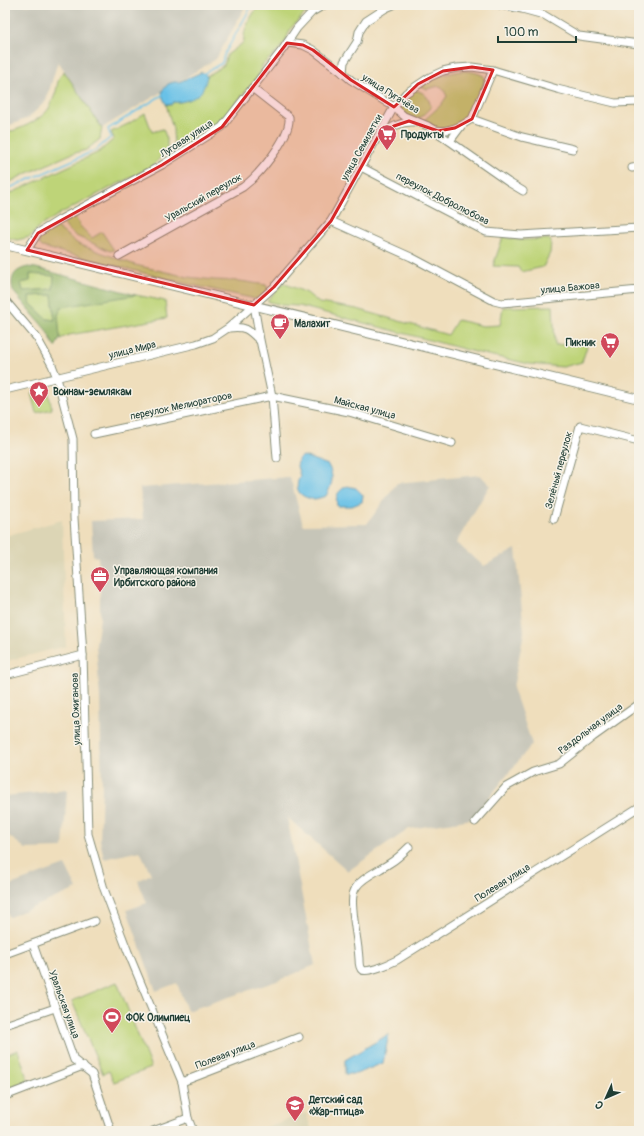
<svg xmlns="http://www.w3.org/2000/svg" width="644" height="1136" font-family="Pangolin,sans-serif">
  <rect width="100%" height="100%" fill="#f7f3e8"/>
  <filter id="ink" filterUnits="userSpaceOnUse"><feTurbulence type="fractalNoise" baseFrequency=".025" numOctaves="2"/><feDisplacementMap in="SourceGraphic" scale="8" xChannelSelector="R" yChannelSelector="G"/><feConvolveMatrix kernelMatrix="1 2 1 2 8 2 1 2 1" color-interpolation-filters="sRGB"/></filter>
  <filter id="wash" filterUnits="userSpaceOnUse"><feTurbulence type="fractalNoise" baseFrequency=".012" numOctaves="4" result="noise"/><feDisplacementMap in="SourceGraphic" scale="16" xChannelSelector="R" yChannelSelector="G"/><feGaussianBlur stdDeviation="0.9" result="paint"/><feColorMatrix in="noise" values="0 0 0 0 0 0 0 0 0 0 0 0 0 0 0 0 0 1.4 0 .05"/><feComposite in="paint" operator="in"/></filter>
  <g filter="url(#wash)">
    <rect width="100%" height="100%" fill="#efdebc"/>
    <!-- built -->
    <g fill="#dcd5b5">
      <polygon points="62,520 66,646 7,661 5,655 5,536"/>
      <polygon points="306,1113 312,1131 255,1131"/>
    </g>
    <!-- industrial -->
    <g fill="#c6c5b8">
      <polygon points="5,5 246,5 216,59 102,128 58,61 46,101 28,118 5,127"/>
      <polygon points="480,475 490,485 456,543 484,566 516,549 524,632 513,688 532,744 472,819 409,829 348,871 287,817 315,965 277,981 187,1011 177,983 156,991 127,910 147,903 138,881 151,874 140,851 104,859 100,840 102,789 100,697 96,644 100,619 100,587 98,557 93,556 91,521 143,519 140,488 290,477 303,525 367,524 397,483"/>
      <polygon points="67,790 63,848 26,849 5,833 5,796"/>
      <polygon points="65,865 77,889 9,917 5,908 5,887"/>
    </g>
    <!-- green -->
    <g fill="#bed478" stroke="#6e8856">
      <path d="M 259,5 L 313,5 L 291,28 L 285,42 L 276,53 L 263,64 L 257,78 L 218,124 L 183,148 L 177,150 L 174,148 L 173,129 L 166,104 L 171,105 L 173,102 C 188,104 204,91 207,76 L 224,65 L 227,55 L 244,42 C 242,30 252,15 259,5 Z"/>
      <path d="M 64,71 L 102,128 L 100,139 L 86,150 L 71,154 L 21,176 L 5,185 L 5,132 C 16,132 40,120 47,111 C 50,108 52,101 54,97 C 59,86 55,81 64,71 Z"/>
      <path d="M 461,71 C 470,71 476,72 484,76 L 484,82 L 471,115 L 449,137 L 422,122 L 441,105 L 447,96 L 442,87 L 439,86 L 427,89 L 420,86 L 437,76 Z"/>
      <path d="M 414,90 C 425,92 429,97 431,108 L 423,116 L 417,119 L 409,117 L 397,107 L 400,103 Z"/>
      <polygon points="145,113 152,132 163,129 167,139 167,150 153,166 61,213 39,227 30,237 17,240 5,237 5,196 99,152 114,139 111,132 128,124"/>
      <polygon points="74,215 80,226 92,238 102,232 114,250 110,251 76,236 68,230 62,221"/>
      <polygon points="55,226 78,244 135,265 188,277 214,280 240,281 266,285 268,289 260,300 183,283 42,247 39,244 40,236"/>
      <polygon points="503,237 519,240 549,239 551,241 550,253 543,267 521,272 518,267 493,266"/>
      <polygon points="30,274 54,276 53,289 23,291 21,283 30,281"/>
      <polygon points="283,283 307,293 319,303 357,309 448,335 457,320 483,326 500,325 503,307 553,306 555,345 588,343 582,362 563,367 529,364 479,353 299,306 281,305 267,301"/>
      <polygon points="52,295 55,320 47,319 30,303 29,296"/>
      <polygon points="136,295 165,301 167,318 69,335 60,339 58,315 61,306"/>
      <polygon points="48,390 52,409 36,413 31,393"/>
      <polygon points="117,982 151,1068 114,1082 109,1071 103,1074 72,1001"/>
      <polygon points="18,1050 28,1081 5,1090 5,1055"/>
    </g>
    <!-- forest -->
    <path fill="#96b668" stroke="#5a7a4e" fill-rule="evenodd" d="M 28,267 L 36,268 L 136,295 L 62,307 L 58,315 L 60,339 L 55,347 L 46,330 L 13,291 C 10,277 14,270 28,267 ZM 30,274 L 54,276 L 53,289 L 23,291 L 21,283 L 30,281 ZM 52,295 L 55,320 L 47,319 L 30,303 L 29,296 Z"/>
    <!-- water -->
    <g fill="#69c1e7" stroke="#447f8e">
      <path d="M 202,72 L 207,76 C 206,82 204,88 201,92 C 195,99 182,103 173,102 L 171,105 L 166,104 L 163,98 L 162,91 L 168,84 L 174,82 L 179,82 Z"/>
      <path d="M 304,456 L 328,465 C 335,478 332,484 326,496 C 322,497 317,499 313,499 C 298,497 294,488 300,476 L 297,466 L 299,458 Z"/>
      <path d="M 347,486 L 356,488 L 363,495 L 362,502 L 352,506 L 337,506 C 335,495 338,491 347,486 Z"/>
      <polygon points="389,1034 383,1063 356,1074 345,1074 345,1060"/>
    </g>
    <g fill="none" stroke-linecap="round" stroke-linejoin="round">
      <!-- stream -->
      <g stroke="#69c1e7" stroke-width="1.5">
        <polyline points="203,74 222,63 224,55 252,5"/>
        <polyline points="5,190 96,150 111,137 108,129 154,100 164,94"/>
      </g>
    </g>
  </g>
  <g filter="url(#ink)">
    <g fill="none" stroke-linecap="round" stroke-linejoin="round">
      <defs>
        <g id="minor">
          <polyline points="500,5 522,9 544,15 579,36 639,44"/>
          <polyline points="287,43 303,45 313,50 343,73 351,80 394,107 404,116 428,126 508,182 523,191"/>
          <polyline points="343,73 344,62 357,42 359,32 366,21 386,8 393,5"/>
          <polyline points="472,119 522,137 573,149"/>
          <path d="M 433,129 C 441,132 452,130 460,126"/>
          <path d="M 380,135 C 390,128 401,121 414,122"/>
          <polyline points="450,141 462,125 472,119 493,70"/>
          <polyline points="361,167 486,232 521,235 639,228"/>
          <polyline points="632,168 639,167"/>
          <polyline points="331,221 411,257 494,301 502,303 639,290"/>
          <polyline points="27,250 38,233 59,220 162,165 222,127 283,49 297,28 312,12 324,5"/>
          <path d="M 119,256 L 243,187 C 259,175 291,137 289,117 L 252,88"/>
          <polyline points="5,300 37,338 52,365 57,378 73,439 74,518 83,655 88,834 104,889 128,952 182,1082 188,1118 193,1131"/>
          <polyline points="254,305 260,340 272,396 277,458"/>
          <path d="M 229,328 C 245,326 248,329 259,340"/>
          <polyline points="5,390 196,344 213,338 228,328 274,287 331,221 394,107 406,93 430,77 443,71 456,68 472,67 493,70 557,89 615,103 639,102"/>
          <polyline points="94,434 272,396 349,412 452,443"/>
          <polyline points="554,519 580,426 639,441"/>
          <polyline points="5,675 83,655"/>
          <polyline points="475,822 506,787 533,772 559,764 593,737 639,704"/>
          <path d="M 409,847 C 403,853 397,859 390,863 C 380,870 363,877 357,886 C 352,892 352,902 353,910 C 354,926 358,942 359,959 C 359,963 359,968 362,970 C 369,973 391,963 397,960 L 639,807"/>
          <polyline points="33,944 74,1060 92,1074 111,1131"/>
          <polyline points="5,954 95,921"/>
          <polyline points="5,1025 55,1008"/>
          <polyline points="182,1082 299,1037"/>
          <polyline points="5,1096 83,1066"/>
          <polyline points="153,1131 188,1118"/>
        </g>
        <polyline id="major" points="5,245 639,399"/>
      </defs>
      <!-- minor casing -->
      <use href="#minor" stroke="#878e78" stroke-width="9"/>
      <!-- major casing -->
      <use href="#major" stroke="#878e78" stroke-width="10"/>
      <!-- minor -->
      <use href="#minor" stroke="#fff" stroke-width="7"/>
      <!-- major -->
      <use href="#major" stroke="#fff" stroke-width="8"/>
    </g>
  </g>
  <!-- marked area -->
  <path fill="#d62828" fill-opacity="0.2" stroke="#d62828" stroke-width="3" stroke-linejoin="round" d="M 287,43 L 303,45 L 313,50 L 351,80 L 394,107 L 418,84 L 443,71 L 472,67 L 493,70 L 472,119 L 455,128 L 438,131 L 409,121 L 394,126 L 378,137 L 331,221 L 274,287 L 254,305 L 27,250 L 38,233 L 162,165 L 222,127 Z"/>
  <!-- icons -->
  <defs>
    <symbol id="supermarket-pin" viewBox="-11 -11 22 30"><path d="M0 17L-7.5 6A9.5 9.5 0 1 1 7.5 6Z" fill="#d1495b" stroke="#f7f3e8"/><path d="M-6-5.5h2.5l.6 2H6L4.5 2H-2.5L-4.4-4H-6ZM-1.5 3.2a1.3 1.3 0 1 0 .1 0ZM3 3.2a1.3 1.3 0 1 0 .1 0Z" fill="#fff"/></symbol>
    <symbol id="cafe-pin" viewBox="-11 -11 22 30"><path d="M0 17L-7.5 6A9.5 9.5 0 1 1 7.5 6Z" fill="#d1495b" stroke="#f7f3e8"/><path d="M-5.5-4.5H6V0H3Q3 3.5 0 3.5H-2.5Q-5.5 3.5-5.5 0ZM3-3.2v2h1.7v-2ZM-6 4.5H4V6H-6Z" fill="#fff"/></symbol>
    <symbol id="sight-pin" viewBox="-11 -11 22 30"><path d="M0 17L-7.5 6A9.5 9.5 0 1 1 7.5 6Z" fill="#d1495b" stroke="#f7f3e8"/><path d="M0-6L1.8-2.2L6-1.7L2.9 1.2L3.7 5.4L0 3.3L-3.7 5.4L-2.9 1.2L-6-1.7L-1.8-2.2Z" fill="#fff"/></symbol>
    <symbol id="office-pin" viewBox="-11 -11 22 30"><path d="M0 17L-7.5 6A9.5 9.5 0 1 1 7.5 6Z" fill="#d1495b" stroke="#f7f3e8"/><path d="M-6-3h4V-5.5h4V-3h4V5H-6ZM-1-4.5V-3h2v-1.5ZM-6 0V1H6V0Z" fill="#fff"/></symbol>
    <symbol id="stadium-pin" viewBox="-11 -11 22 30"><path d="M0 17L-7.5 6A9.5 9.5 0 1 1 7.5 6Z" fill="#d1495b" stroke="#f7f3e8"/><path d="M0-5a6.5 5 0 1 0 0 10a6.5 5 0 1 0 0-10ZM-3.5-1.8h7v3.6h-7Z" fill="#fff"/></symbol>
    <symbol id="school-pin" viewBox="-11 -11 22 30"><path d="M0 17L-7.5 6A9.5 9.5 0 1 1 7.5 6Z" fill="#d1495b" stroke="#f7f3e8"/><path d="M0-5L7-2L0 1L-7-2ZM-4 1L0 2.5L4 1V4Q0 6-4 4Z" fill="#fff"/></symbol>
  </defs>
  <g fill-rule="evenodd">
    <use href="#supermarket-pin" x="376" y="123" width="22" height="30"/>
    <use href="#cafe-pin" x="269" y="312" width="22" height="30"/>
    <use href="#supermarket-pin" x="599" y="331" width="22" height="30"/>
    <use href="#sight-pin" x="28" y="380" width="22" height="30"/>
    <use href="#office-pin" x="89" y="565" width="22" height="30"/>
    <use href="#stadium-pin" x="101" y="1006" width="22" height="30"/>
    <use href="#school-pin" x="284" y="1094" width="22" height="30"/>
  </g>
  <g text-anchor="middle" stroke-width="3" stroke-linejoin="round" paint-order="stroke">
    <!-- street labels -->
    <g font-size="10" fill="#1f3d34" stroke="#f7f3e8">
      <text transform="translate(391 93) rotate(32)" y="4">улица Пугачёва</text>
      <text transform="translate(186 138) rotate(-33)" y="4">Луговая улица</text>
      <text transform="translate(361 147) rotate(-61)" y="4">улица Семилетки</text>
      <text transform="translate(203 197) rotate(-30)" y="4">Уральский переулок</text>
      <text transform="translate(443 198) rotate(27)" y="4">переулок Добролюбова</text>
      <text transform="translate(570 287) rotate(-5)" y="4">улица Бажова</text>
      <text transform="translate(132 349) rotate(-14)" y="4">улица Мира</text>
      <text transform="translate(181 405) rotate(-12)" y="4">переулок Мелиораторов</text>
      <text transform="translate(365 407) rotate(15)" y="4">Майская улица</text>
      <text transform="translate(558 470) rotate(-75)" y="4">Зелёный переулок</text>
      <text transform="translate(75 709) rotate(-92)" y="4">улица Ожиганова</text>
      <text transform="translate(590 728) rotate(-37)" y="4">Раздольная улица</text>
      <text transform="translate(502 882) rotate(-32)" y="4">Полевая улица</text>
      <text transform="translate(65 1004) rotate(70)" y="4">Уральская улица</text>
      <text transform="translate(225 1054) rotate(-21)" y="4">Полевая улица</text>
    </g>
    <!-- poi labels -->
    <g font-size="10" font-weight="bold" fill="#1f3d34" stroke="#f7f3e8" text-anchor="start">
      <text x="401" y="138">Продукты</text>
      <text x="294" y="327">Малахит</text>
      <text x="596" y="346" text-anchor="end">Пикник</text>
      <text x="53" y="395">Воинам-землякам</text>
      <text x="114" y="574">Управляющая компания<tspan x="114" dy="12">Ирбитского района</tspan></text>
      <text x="126" y="1021">ФОК Олимпиец</text>
      <text x="309" y="1103">Детский сад<tspan x="309" dy="12">«Жар-птица»</tspan></text>
    </g>
  </g>
  <!-- margin -->
  <rect width="644" height="1136" fill="none" stroke="#f7f3e8" stroke-width="20"/>
  <!-- north arrow -->
  <g transform="translate(606 1098) rotate(225)" stroke="#f7f3e8" stroke-width="3" paint-order="stroke">
  <path d="M0-3L7 15L0 10L-7 15Z" fill="#1f3d34"/>
  <text y="-6" font-size="11" font-weight="bold" text-anchor="middle" fill="#1f3d34">С</text>
  </g>
  <!-- scale -->
  <path d="M498 36v6h78v-6" fill="none" stroke="#1f3d34" stroke-width="2"/>
  <text x="504" y="36" font-size="12" fill="#1f3d34" stroke="#f7f3e8" stroke-width="3" paint-order="stroke">100 m</text>
</svg>
